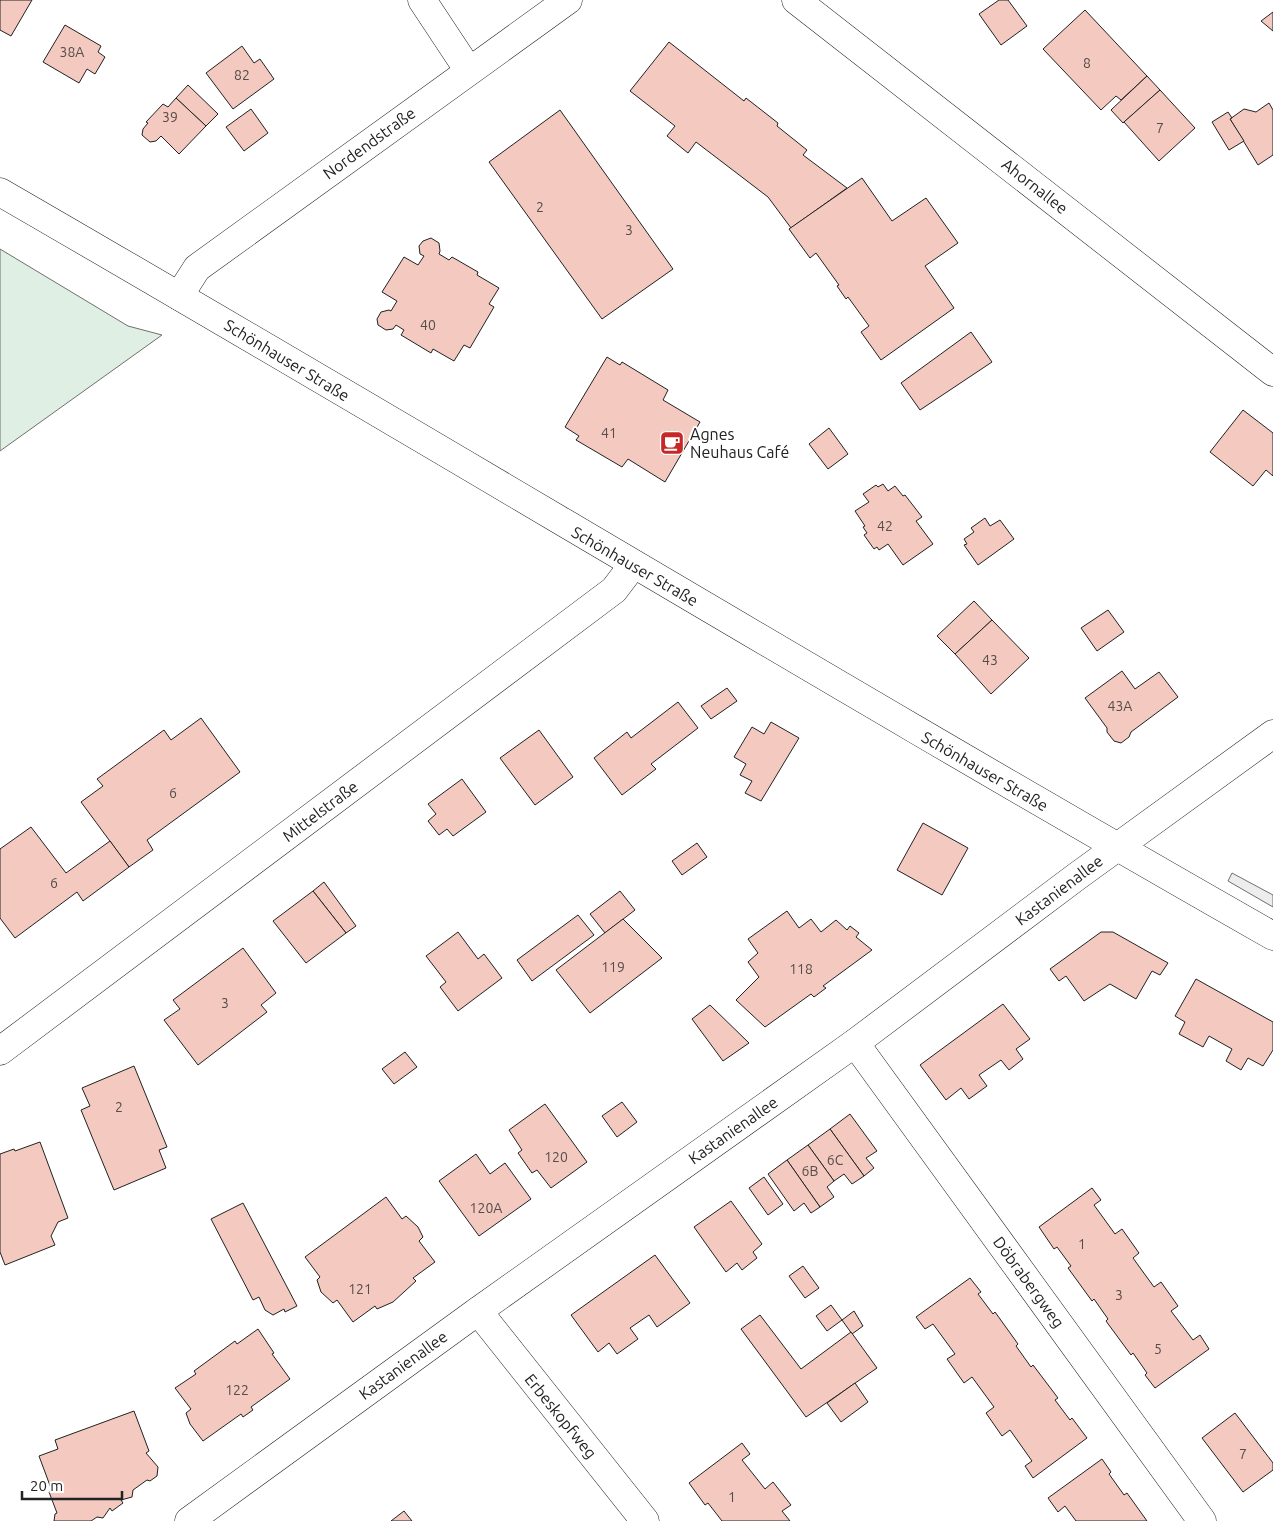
<svg xmlns="http://www.w3.org/2000/svg" width="1273" height="1521" font-family="Ubuntu,sans-serif">
  <rect width="100%" height="100%" fill="#fff"/>
  <!-- green -->
  <polygon fill="#e0efe3" stroke="#6f6f6f" points="0,249 128,326 162,335 0,451"/>
  <!-- parking -->
  <polygon fill="#ededed" stroke="#6f6f6f" points="1232,873 1273,895 1273,907 1228,881"/>
  <!-- building -->
  <g fill="#f3c9c0" stroke="#222">
    <polygon points="0,0 32,0 11,36 0,30"/>
    <polygon points="999,0 1008,0 1027,26 1001,45 979,14"/>
    <polygon points="1085,10 1147,76 1121,100 1116,96 1101,110 1043,49"/>
    <polygon points="1273,12 1273,31 1261,21"/>
    <polygon points="65,25 101,46 98,52 105,57 95,74 87,69 79,83 43,62"/>
    <polygon points="669,42 744,101 746,98 778,123 777,126 807,150 803,155 847,188 791,228 768,197 696,142 688,153 667,136 675,126 630,91"/>
    <polygon points="242,46 254,63 260,59 274,79 233,109 206,73"/>
    <polygon points="1147,76 1160,90 1123,123 1111,110"/>
    <polygon points="188,85 218,114 206,126 176,98"/>
    <polygon points="1160,90 1195,128 1159,161 1124,122"/>
    <polygon points="176,98 206,126 179,154 161,136 156,141 150,142 142,135 143,129 148,123 146,122 163,104 168,107"/>
    <polygon points="1269,103 1273,110 1273,155 1258,165 1230,119 1244,109 1256,112"/>
    <polygon points="251,109 268,133 244,151 226,127"/>
    <polygon points="560,110 673,269 602,319 489,162"/>
    <polygon points="1228,112 1232,118 1230,119 1244,141 1229,150 1212,122"/>
    <polygon points="862,178 892,221 926,198 958,243 925,266 954,308 881,360 861,332 869,326 848,297 846,299 837,286 839,285 816,253 810,258 789,229"/>
    <polygon points="431,238 439,243 440,251 439,254 449,260 452,257 478,272 477,275 499,288 489,304 494,307 470,348 464,345 454,361 433,349 431,353 401,335 404,330 396,325 393,329 386,330 378,325 377,319 381,312 389,310 391,311 397,301 382,292 404,257 418,265 424,256 420,254 419,246 423,241"/>
    <polygon points="971,332 992,362 920,410 901,383"/>
    <polygon points="607,357 620,365 622,362 668,390 663,400 700,422 665,482 628,459 622,467 576,440 579,436 565,427"/>
    <polygon points="1243,410 1273,433 1273,476 1266,470 1253,486 1210,452"/>
    <polygon points="829,428 848,454 828,469 809,444"/>
    <polygon points="883,484 888,491 895,486 903,496 905,495 922,517 916,521 933,544 903,565 888,544 879,550 877,547 874,549 864,535 867,533 863,527 865,526 855,511 869,502 863,494 876,485 878,487"/>
    <polygon points="985,518 990,526 1000,520 1014,539 978,565 964,545 967,544 964,539 974,532 971,528"/>
    <polygon points="974,601 992,620 955,654 937,636"/>
    <polygon points="1108,610 1124,632 1097,651 1081,628"/>
    <polygon points="992,620 1029,658 991,694 955,654"/>
    <polygon points="1122,671 1135,689 1159,672 1178,697 1131,732 1129,737 1121,743 1114,741 1107,732 1107,728 1085,698"/>
    <polygon points="727,688 737,701 711,719 701,706"/>
    <polygon points="678,702 698,728 651,764 656,769 622,795 594,758 627,732 631,738"/>
    <polygon points="201,718 240,772 147,840 153,850 129,867 81,802 103,786 97,779 164,730 171,740"/>
    <polygon points="771,722 799,738 761,801 745,793 752,781 740,775 746,764 734,757 752,727 764,734"/>
    <polygon points="539,730 573,777 535,805 500,758"/>
    <polygon points="462,779 486,812 453,836 447,829 439,835 428,821 436,814 428,804"/>
    <polygon points="923,823 968,848 942,895 897,870"/>
    <polygon points="31,827 66,873 110,841 129,867 83,901 77,892 15,938 0,918 0,849"/>
    <polygon points="697,843 707,857 682,875 672,861"/>
    <polygon points="324,882 356,926 346,933 313,891"/>
    <polygon points="313,891 346,933 306,963 273,921"/>
    <polygon points="620,891 635,910 605,933 590,914"/>
    <polygon points="787,911 799,928 811,919 821,932 836,920 847,930 850,926 859,933 856,937 872,950 823,986 826,988 814,997 811,994 765,1027 736,1000 759,977 748,962 758,953 748,939"/>
    <polygon points="578,915 594,935 532,981 517,960"/>
    <polygon points="623,919 662,958 590,1013 556,970"/>
    <polygon points="458,932 478,959 484,954 502,978 458,1011 440,987 446,982 426,956"/>
    <polygon points="1101,932 1113,932 1168,963 1160,975 1152,971 1136,999 1110,984 1084,1001 1066,976 1059,981 1050,969"/>
    <polygon points="243,948 276,993 261,1005 267,1012 198,1065 164,1020 180,1009 173,1000"/>
    <polygon points="1196,979 1273,1022 1273,1050 1263,1066 1248,1058 1241,1070 1226,1061 1232,1049 1209,1036 1203,1047 1179,1034 1185,1022 1175,1016"/>
    <polygon points="1003,1004 1030,1039 1016,1049 1023,1059 1009,1070 1001,1060 979,1075 987,1086 969,1099 961,1088 946,1100 920,1065"/>
    <polygon points="710,1005 749,1043 723,1061 692,1019"/>
    <polygon points="405,1052 417,1067 394,1084 382,1069"/>
    <polygon points="134,1066 167,1147 159,1150 166,1168 114,1190 81,1110 90,1106 82,1088"/>
    <polygon points="622,1102 637,1122 617,1137 602,1116"/>
    <polygon points="545,1104 587,1162 551,1188 537,1170 532,1173 518,1153 522,1150 509,1130"/>
    <polygon points="850,1114 877,1151 866,1158 874,1168 864,1176 830,1129"/>
    <polygon points="830,1129 864,1176 852,1184 844,1174 834,1181 808,1145"/>
    <polygon points="40,1142 68,1218 58,1222 51,1236 55,1245 5,1265 0,1252 0,1154 14,1149 15,1151"/>
    <polygon points="808,1145 834,1181 827,1187 834,1197 820,1207 787,1160"/>
    <polygon points="476,1154 490,1174 505,1163 531,1199 479,1236 439,1181"/>
    <polygon points="787,1160 820,1207 811,1213 804,1203 794,1211 768,1174"/>
    <polygon points="764,1177 783,1204 768,1215 749,1188"/>
    <polygon points="1092,1188 1101,1200 1094,1205 1115,1234 1122,1229 1139,1253 1133,1258 1154,1287 1161,1282 1178,1306 1171,1311 1193,1340 1200,1335 1209,1349 1155,1388 1145,1375 1147,1373 1133,1353 1131,1355 1106,1321 1108,1319 1094,1299 1092,1301 1068,1268 1071,1266 1057,1247 1054,1249 1039,1227"/>
    <polygon points="386,1197 402,1219 406,1216 418,1227 423,1237 419,1241 435,1262 413,1278 416,1281 393,1302 377,1309 375,1306 353,1322 337,1300 333,1303 321,1292 317,1280 320,1277 305,1257"/>
    <polygon points="731,1201 762,1244 753,1252 757,1258 742,1270 737,1263 726,1272 694,1227"/>
    <polygon points="243,1203 297,1306 285,1312 284,1309 273,1315 265,1310 259,1297 253,1300 211,1219"/>
    <polygon points="655,1255 690,1303 657,1327 649,1315 630,1328 638,1339 617,1354 609,1343 598,1352 571,1315"/>
    <polygon points="803,1266 819,1288 805,1298 789,1276"/>
    <polygon points="970,1278 981,1292 978,1294 993,1314 995,1312 1018,1344 1016,1346 1031,1367 1033,1365 1058,1398 1055,1400 1070,1420 1072,1418 1087,1438 1033,1478 1025,1466 1032,1461 1010,1430 1002,1436 986,1413 994,1407 972,1377 964,1383 947,1359 955,1354 933,1324 925,1329 916,1317"/>
    <polygon points="831,1305 842,1320 827,1331 816,1316"/>
    <polygon points="854,1311 863,1326 852,1334 842,1320"/>
    <polygon points="760,1315 801,1369 851,1332 877,1368 806,1417 741,1329"/>
    <polygon points="258,1329 274,1353 272,1354 290,1379 251,1407 253,1410 243,1417 241,1414 203,1441 190,1424 186,1413 191,1409 175,1388 196,1374 194,1371 235,1341 237,1344"/>
    <polygon points="855,1383 868,1402 841,1422 827,1403"/>
    <polygon points="134,1411 149,1451 146,1453 158,1467 157,1476 150,1481 147,1480 133,1490 132,1497 121,1500 123,1503 112,1511 110,1508 103,1518 97,1517 91,1521 54,1521 55,1514 57,1513 49,1492 52,1491 39,1456 58,1449 55,1440"/>
    <polygon points="1235,1413 1273,1463 1273,1470 1243,1492 1202,1438"/>
    <polygon points="742,1443 750,1454 742,1460 765,1489 773,1482 791,1505 782,1511 790,1521 722,1521 708,1503 705,1505 689,1483"/>
    <polygon points="1102,1459 1111,1472 1109,1474 1124,1495 1127,1493 1147,1521 1076,1521 1065,1506 1058,1512 1048,1498"/>
    <polygon points="404,1511 412,1521 391,1521"/>
  </g>
  <g fill="none" stroke-linecap="round" stroke-linejoin="round">
    <defs>
      <g id="minor">
        <polyline points="422,0 469,71"/>
        <polyline points="796,0 1273,372"/>
        <path d="M 0,192 C 426,438 846,693 1273,936"/>
        <polyline points="179,296 197,268 568,0"/>
        <polyline points="855,1043 1202,1521"/>
        <polyline points="0,1051 614,590 633,565"/>
        <polyline points="478,1311 645,1521"/>
        <polyline points="189,1521 478,1311 855,1043 1076,877 1273,734"/>
      </g>
    </defs>
    <!-- minor casing -->
    <use href="#minor" stroke="#222" stroke-width="29"/>
    <!-- minor -->
    <use href="#minor" stroke="#fff" stroke-width="28"/>
  </g>
  <!-- icons -->
  <defs>
    <symbol id="cafe-square" viewBox="-11 -11 22 22"><rect x="-9" y="-9" width="18" height="18" rx="4" fill="#c62828" stroke="#fff"/><path d="M-5.5-4.5H6V0H3Q3 3.5 0 3.5H-2.5Q-5.5 3.5-5.5 0ZM3-3.2v2h1.7v-2ZM-6 4.5H4V6H-6Z" fill="#fff"/></symbol>
  </defs>
  <g fill-rule="evenodd">
    <use href="#cafe-square" x="658" y="429" width="28" height="28"/>
  </g>
  <g text-anchor="middle" stroke-width="4" stroke-linejoin="round" paint-order="stroke">
    <!-- number labels -->
    <g font-size="14" fill="#564c4a">
      <text x="72" y="57">38A</text>
      <text x="1087" y="68">8</text>
      <text x="242" y="80">82</text>
      <text x="170" y="122">39</text>
      <text x="1160" y="133">7</text>
      <text x="540" y="212">2</text>
      <text x="629" y="235">3</text>
      <text x="428" y="330">40</text>
      <text x="609" y="438">41</text>
      <text x="885" y="531">42</text>
      <text x="990" y="665">43</text>
      <text x="1120" y="711">43A</text>
      <text x="173" y="798">6</text>
      <text x="54" y="888">6</text>
      <text x="613" y="972">119</text>
      <text x="801" y="974">118</text>
      <text x="225" y="1008">3</text>
      <text x="119" y="1112">2</text>
      <text x="556" y="1162">120</text>
      <text x="835" y="1165">6C</text>
      <text x="810" y="1176">6B</text>
      <text x="486" y="1213">120A</text>
      <text x="1082" y="1249">1</text>
      <text x="360" y="1294">121</text>
      <text x="1119" y="1300">3</text>
      <text x="1158" y="1354">5</text>
      <text x="237" y="1395">122</text>
      <text x="1243" y="1459">7</text>
      <text x="732" y="1502">1</text>
    </g>
    <!-- street labels -->
    <g font-size="16" fill="#222" stroke="#fff">
      <text transform="translate(369 143) rotate(-36)" y="6">Nordendstraße</text>
      <text transform="translate(1035 186) rotate(38)" y="6">Ahornallee</text>
      <text transform="translate(287 360) rotate(31)" y="6">Schönhauser Straße</text>
      <text transform="translate(635 566) rotate(30)" y="6">Schönhauser Straße</text>
      <text transform="translate(985 771) rotate(30)" y="6">Schönhauser Straße</text>
      <text transform="translate(320 811) rotate(-37)" y="6">Mittelstraße</text>
      <text transform="translate(1059 890) rotate(-37)" y="6">Kastanienallee</text>
      <text transform="translate(733 1130) rotate(-35)" y="6">Kastanienallee</text>
      <text transform="translate(1029 1282) rotate(54)" y="6">Döbrabergweg</text>
      <text transform="translate(403 1365) rotate(-36)" y="6">Kastanienallee</text>
      <text transform="translate(561 1416) rotate(51)" y="6">Erbeskopfweg</text>
    </g>
    <!-- poi labels -->
    <g font-size="16" fill="#222" stroke="#fff" text-anchor="start">
      <text x="690" y="440">Agnes<tspan x="690" dy="18">Neuhaus Café</tspan></text>
    </g>
  </g>
  <!-- scale -->
  <path d="M22 1491v8h100v-8" fill="none" stroke="#222222" stroke-width="2.5"/>
  <text x="30" y="1491" font-size="15" fill="#222222" stroke="#ffffff" stroke-width="4" paint-order="stroke">20 m</text>
</svg>
